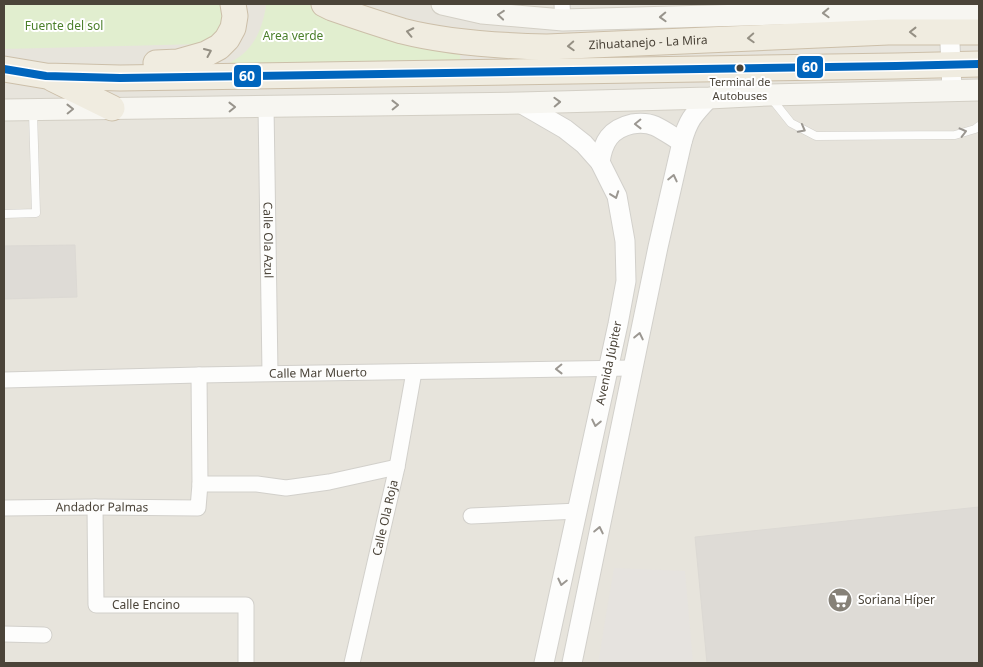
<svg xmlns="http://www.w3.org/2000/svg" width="983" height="667" font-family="'Noto Sans',sans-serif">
  <rect width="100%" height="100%" fill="#f4f2ee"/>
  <!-- residential -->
  <rect fill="#e7e4dc" x="4" y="4" width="975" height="659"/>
  <!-- green -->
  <g fill="#e1eecf">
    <polygon points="4,4 228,4 223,32 202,44 4,49"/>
    <path d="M 265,4 L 319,4 L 459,45 L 461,64 L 212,70 C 218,68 225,66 231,62 C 254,50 262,30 266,6 Z"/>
  </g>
  <!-- parking -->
  <polygon fill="#e6e3df" points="614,568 685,571 693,663 598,663"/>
  <!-- building -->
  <g fill="#dedbd6" stroke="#dcd9d4">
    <polygon points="75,245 77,297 4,299 4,246"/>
    <polygon points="979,507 979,663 707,663 695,537"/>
  </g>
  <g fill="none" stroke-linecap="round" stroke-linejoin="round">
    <defs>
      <g id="service">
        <polyline points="771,98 791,123 816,136 955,135 975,129 979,126"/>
        <polyline points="4,214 36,213 33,112"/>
      </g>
      <g id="minor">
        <polyline points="562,4 563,20"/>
        <path id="s1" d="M 266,106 L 270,373"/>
        <path id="s2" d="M 4,380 L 199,375 L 632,368"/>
        <polyline points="200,484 257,484 286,488 329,482 397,467"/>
        <path id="s3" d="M 95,507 L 96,605 L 246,605 L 246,663"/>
        <path id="s4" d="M 4,508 L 95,507 L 198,508 L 200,484 L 199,375"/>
        <polyline points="471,516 578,511"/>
        <polyline points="4,634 44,635"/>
        <path id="s5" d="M 352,663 L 397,467 L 414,372"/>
      </g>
      <g id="tertiary">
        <polyline points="949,20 952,91"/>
        <polyline points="520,103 565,129 584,144 600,162 617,196 625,241 626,281 618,324 544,663"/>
        <path d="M 600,162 C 603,142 610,129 632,124 C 639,123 648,123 655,126 C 664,130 673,137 682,142"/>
        <path d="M 572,663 L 658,247 L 682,142 C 688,120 693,115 709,98"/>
      </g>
      <g id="secondary">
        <polyline points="442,4 482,13 563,20 885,11 979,10"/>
        <polyline points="4,110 520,103 709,98 769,95 979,90"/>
      </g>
      <g id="trunk">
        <path id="s6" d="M 324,4 L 332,8 C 355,16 379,24 402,31 C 449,43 499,46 547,47 L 888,32 L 979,32"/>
        <polyline points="156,63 178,62 206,54 219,47 227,39 233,28 235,16 233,4"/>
        <polyline points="4,69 46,76 120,78 896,66 979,64"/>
        <polyline points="53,79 112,108"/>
      </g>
    </defs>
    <!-- service casing -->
    <use href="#service" stroke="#d2d0cb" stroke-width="9"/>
    <!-- minor casing -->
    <use href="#minor" stroke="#d2d0cb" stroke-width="17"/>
    <!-- tertiary casing -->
    <use href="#tertiary" stroke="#d2d0cb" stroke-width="21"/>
    <!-- secondary casing -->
    <use href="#secondary" stroke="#d3cfc5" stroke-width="23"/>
    <!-- trunk casing -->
    <use href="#trunk" stroke="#ccbfa9" stroke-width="27"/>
    <!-- service -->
    <use href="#service" stroke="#fdfdfc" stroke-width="8"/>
    <!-- minor -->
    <use href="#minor" stroke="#fdfdfc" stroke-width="15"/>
    <!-- tertiary -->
    <use href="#tertiary" stroke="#fdfdfc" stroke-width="19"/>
    <!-- secondary -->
    <use href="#secondary" stroke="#f7f6f1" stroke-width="21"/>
    <!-- trunk -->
    <use href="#trunk" stroke="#f0ece0" stroke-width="25"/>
    <defs>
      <polyline id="bus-1" points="4,69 46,76 120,78 896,66 979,64"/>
    </defs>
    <!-- bus-1 casing -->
    <use href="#bus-1" stroke="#fff" stroke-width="11"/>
    <!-- bus-1 -->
    <use href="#bus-1" stroke="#0065bd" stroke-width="8"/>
  </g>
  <!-- one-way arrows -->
  <defs><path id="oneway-chevron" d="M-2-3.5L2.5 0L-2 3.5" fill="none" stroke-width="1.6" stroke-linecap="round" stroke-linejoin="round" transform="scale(1.25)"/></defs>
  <g stroke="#98948c">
    <use href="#oneway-chevron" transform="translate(826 13) rotate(178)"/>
    <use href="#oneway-chevron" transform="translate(501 15) rotate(-175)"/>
    <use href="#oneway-chevron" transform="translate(663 17) rotate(178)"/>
    <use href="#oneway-chevron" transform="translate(557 102) rotate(-2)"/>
    <use href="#oneway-chevron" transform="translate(395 105) rotate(-1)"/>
    <use href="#oneway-chevron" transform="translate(232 107) rotate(-1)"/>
    <use href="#oneway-chevron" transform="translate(70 109) rotate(-1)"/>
  </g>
  <g stroke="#959084">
    <use href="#oneway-chevron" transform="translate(410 32) rotate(-168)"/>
    <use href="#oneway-chevron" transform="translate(913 32) rotate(-180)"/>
    <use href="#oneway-chevron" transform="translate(751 38) rotate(177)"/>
    <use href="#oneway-chevron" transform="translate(571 46) rotate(177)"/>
    <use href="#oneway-chevron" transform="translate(208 52) rotate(-24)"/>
  </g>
  <g stroke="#9b9791">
    <use href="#oneway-chevron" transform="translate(638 124) rotate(179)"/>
    <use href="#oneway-chevron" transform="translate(802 129) rotate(28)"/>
    <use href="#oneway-chevron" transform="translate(963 132) rotate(-14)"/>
    <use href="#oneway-chevron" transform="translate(673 178) rotate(-77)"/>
    <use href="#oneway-chevron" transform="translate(615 195) rotate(70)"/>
    <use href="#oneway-chevron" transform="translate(639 336) rotate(-78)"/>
    <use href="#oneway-chevron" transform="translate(559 369) rotate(179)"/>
    <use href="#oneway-chevron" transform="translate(596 423) rotate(102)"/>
    <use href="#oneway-chevron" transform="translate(599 530) rotate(-78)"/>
    <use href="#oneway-chevron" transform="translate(562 582) rotate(103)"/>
  </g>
  <!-- icons -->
  <defs>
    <symbol id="supermarket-disc" viewBox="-11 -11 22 22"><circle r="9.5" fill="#868178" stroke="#fff"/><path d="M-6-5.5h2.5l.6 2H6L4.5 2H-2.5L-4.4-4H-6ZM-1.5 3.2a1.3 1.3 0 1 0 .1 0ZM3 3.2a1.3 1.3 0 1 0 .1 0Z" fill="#fff"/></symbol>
  </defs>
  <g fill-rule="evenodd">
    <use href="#supermarket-disc" x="826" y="586" width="28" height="28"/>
  </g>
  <!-- markers -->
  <circle fill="#4b4439" stroke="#fff" stroke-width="2" cx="740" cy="68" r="4.5"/>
  <g text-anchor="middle" stroke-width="4" stroke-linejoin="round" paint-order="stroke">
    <!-- bus labels -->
    <g font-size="11" fill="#4b4439" stroke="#fff">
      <text x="740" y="86">Terminal de<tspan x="740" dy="14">Autobuses</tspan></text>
    </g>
    <!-- park labels -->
    <g font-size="12" fill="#4a7f2a" stroke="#fff">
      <text x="64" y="30">Fuente del sol</text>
      <text x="293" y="40">Area verde</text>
    </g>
    <!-- street labels -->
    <g font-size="12" fill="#4b4439" stroke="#fff">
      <text dy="4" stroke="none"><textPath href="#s6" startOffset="330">Zihuatanejo - La Mira</textPath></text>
      <text dy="4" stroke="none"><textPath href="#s1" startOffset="134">Calle Ola Azul</textPath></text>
      <text transform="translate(609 363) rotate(-78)" y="4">Avenida Júpiter</text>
      <text dy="4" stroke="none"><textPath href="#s2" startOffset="314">Calle Mar Muerto</textPath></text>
      <text dy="4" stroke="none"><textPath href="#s4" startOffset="98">Andador Palmas</textPath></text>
      <text dy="4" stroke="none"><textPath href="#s5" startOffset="149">Calle Ola Roja</textPath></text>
      <text dy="4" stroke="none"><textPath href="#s3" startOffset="148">Calle Encino</textPath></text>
    </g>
    <!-- poi labels -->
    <g font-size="12" fill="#4b4439" stroke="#fff" text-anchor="start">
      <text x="858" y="604">Soriana Híper</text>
    </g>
  </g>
  <g stroke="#fff" stroke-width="2">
    <rect x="796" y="55" width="28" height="24" rx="5" fill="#0065bd"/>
    <rect x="233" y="64" width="29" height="24" rx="5" fill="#0065bd"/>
  </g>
  <g font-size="14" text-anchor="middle" font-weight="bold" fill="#fff">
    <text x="810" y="72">60</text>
    <text x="247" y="81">60</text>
  </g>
  <!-- border -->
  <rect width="983" height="667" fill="none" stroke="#4b4439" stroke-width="10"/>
</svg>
